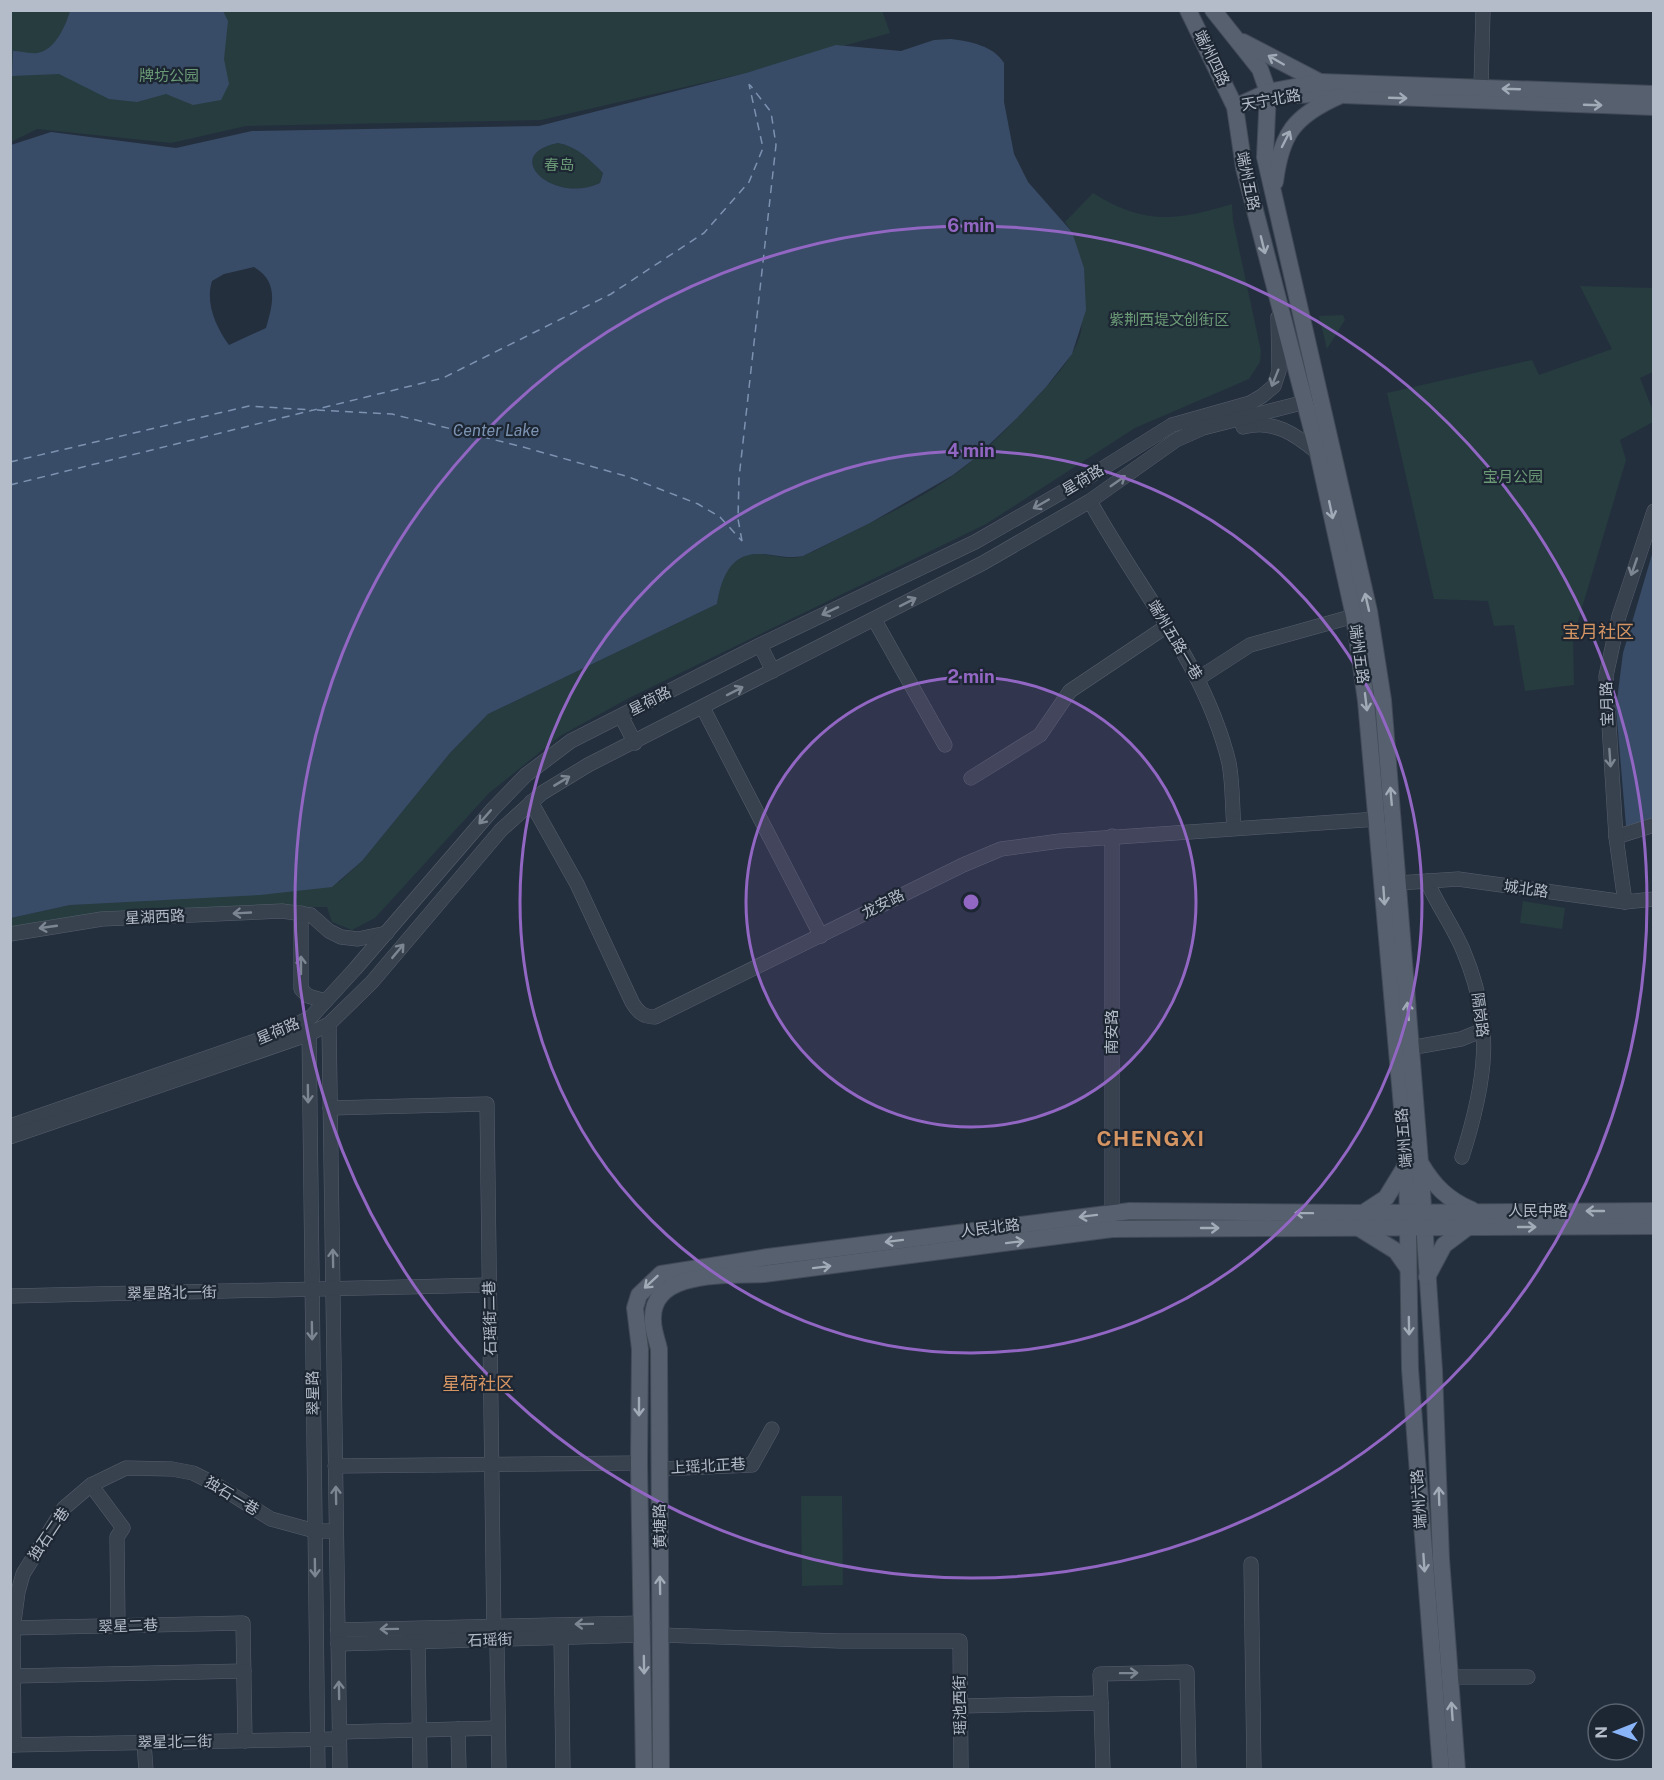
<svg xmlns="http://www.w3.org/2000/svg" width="1664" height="1780" font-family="'Public Sans','Noto Sans SC',sans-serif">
  <rect width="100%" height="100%" fill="#242f3e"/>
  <!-- green -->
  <g fill="#263c3f">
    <polygon points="882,10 890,33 746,73 541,120 246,126 171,143 37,129 11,142 10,11"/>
    <path d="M 558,143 C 578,147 589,159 603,173 L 600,183 C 554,205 499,155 558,143 Z"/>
    <path d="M 1093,193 C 1144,225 1177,221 1232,204 L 1233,221 L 1261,351 L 1260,362 L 1249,379 L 1135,428 L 986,524 L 629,698 L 560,736 L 489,793 L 375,918 L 352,930 L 332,922 L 327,907 L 307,907 L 11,930 L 11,918 L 70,905 L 339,882 L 362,861 L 450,753 L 488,714 L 717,604 C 720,586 723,567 741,558 C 761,547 782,563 803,556 C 818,550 833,541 848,534 C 890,513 937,491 973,460 C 994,443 1013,422 1032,402 C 1050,383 1074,359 1081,332 C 1084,316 1074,253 1072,232 L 1065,222 Z"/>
    <polygon points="1580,286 1653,288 1653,372 1640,378 1653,411 1653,422 1620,440 1626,460 1573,638 1574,685 1525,691 1514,625 1494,626 1488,601 1434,599 1387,393 1532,360 1539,375 1612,349"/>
    <polygon points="1343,315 1345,320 1327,349 1319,316"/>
    <polygon points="1523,901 1565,908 1562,929 1520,923"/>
    <polygon points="801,1496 842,1496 843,1585 802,1586"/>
  </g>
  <!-- water -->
  <g fill="#394c67" fill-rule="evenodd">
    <path d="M 70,11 L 223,11 L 228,21 L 224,59 L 229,84 L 221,100 L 193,105 L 166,94 L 137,102 L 109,99 L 59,74 L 12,76 L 13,51 C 20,51 29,54 37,53 C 55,51 66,25 70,11 Z"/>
    <path d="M 951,39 C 969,41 994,46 1004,63 L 1004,102 L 1014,154 L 1028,182 L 1072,232 L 1084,268 L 1086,310 L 1072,354 L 1046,387 L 1017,418 L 974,459 L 953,475 L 870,523 L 803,556 C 787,559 777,555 761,554 C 730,552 721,579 717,604 L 488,714 L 450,753 L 362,861 L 332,887 L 260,895 L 70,905 L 11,918 L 11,145 L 51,132 L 176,148 L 252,131 L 539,126 L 746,73 L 836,45 L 901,51 L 934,40 ZM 558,143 C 578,147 589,159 603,173 L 600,183 C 554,205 499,155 558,143 ZM 254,267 C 279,282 273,304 266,328 L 229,345 C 216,327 205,303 212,281 L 224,274 Z"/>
    <polygon points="1653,551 1653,819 1626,826 1616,708 1623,653"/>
  </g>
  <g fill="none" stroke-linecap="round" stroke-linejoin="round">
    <!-- ferry -->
    <g stroke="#7c92b1" stroke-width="1.5" stroke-dasharray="8 6" stroke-linecap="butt">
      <polyline points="317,410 392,414 523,447 629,477 698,504 720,517 742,541"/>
      <polyline points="10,462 249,406 312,410"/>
      <polyline points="10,485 443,378 611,294 704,233 749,182 763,148 749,84"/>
      <polyline points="742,541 738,519 739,478 776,145 771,112 750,85"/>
    </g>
    <defs>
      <g id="minor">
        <polyline points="1481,87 1483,10"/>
        <path d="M 1243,427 C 1274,419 1295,434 1318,453"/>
        <path d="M 1090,501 C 1138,589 1205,664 1229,763 C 1233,784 1232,807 1234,827"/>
        <polyline points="874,619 945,745"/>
        <polyline points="760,645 773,671"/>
        <polyline points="1199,678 1250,645 1354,616"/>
        <polyline points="703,708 821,936"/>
        <polyline points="621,716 635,743"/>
        <polyline points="971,778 1040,735 1070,691 1167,626"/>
        <path d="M 531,802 L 577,884 L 632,1002 C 638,1012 643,1017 655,1017 L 963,865 L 1001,849 L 1060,841 L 1378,819"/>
        <polyline points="1616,837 1654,825"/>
        <path d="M 1427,881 C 1437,905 1453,926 1463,950 C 1495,1025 1486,1082 1462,1157"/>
        <polyline points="1398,883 1458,879 1625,902 1654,899"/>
        <polyline points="1625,902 1616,837 1606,676 1619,616 1654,511"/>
        <polyline points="301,913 301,989 308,996 325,1001"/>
        <polyline points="10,934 102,919 282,911 311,915 329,931 341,937 358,939 387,933"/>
        <polyline points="329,1024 340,1770"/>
        <polyline points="309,1028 318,1770"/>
        <polyline points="1421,1046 1461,1039 1483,1030"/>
        <polyline points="330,1108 487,1104 494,1639 497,1644 499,1770"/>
        <polyline points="10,1126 281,1032 311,1017 355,969 493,809 526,775 571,741 760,645 975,542 1092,475 1172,425 1250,403 1262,396 1274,386 1279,371 1278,317"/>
        <polyline points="10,1137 307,1035 329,1024 372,982 501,830 542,793 588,765 983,563 1090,501 1176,440 1203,428 1313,400"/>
        <polyline points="1112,1221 1112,836"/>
        <polyline points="10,1296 490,1285"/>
        <polyline points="335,1466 639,1463"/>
        <polyline points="659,1469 752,1465 772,1429"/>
        <polyline points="91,1485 123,1528 117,1537 118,1626"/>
        <polyline points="1251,1564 1254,1770"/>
        <polyline points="10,1628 243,1623 245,1741"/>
        <polyline points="338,1630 643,1623"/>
        <polyline points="661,1635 840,1641 960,1641 961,1770"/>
        <polyline points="561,1638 563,1770"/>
        <polyline points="418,1642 420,1770"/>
        <polyline points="338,1644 643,1635"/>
        <polyline points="13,1676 244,1671"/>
        <polyline points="1450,1677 1528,1677"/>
        <polyline points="1101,1703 1100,1674 1187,1672 1189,1770"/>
        <polyline points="960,1706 1101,1703 1103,1770"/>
        <polyline points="458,1729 459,1770"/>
        <polyline points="339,1732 498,1728"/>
        <polyline points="144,1743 146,1770"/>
        <polyline points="10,1745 339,1739"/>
        <polyline points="14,1745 13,1629 18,1592 23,1574 64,1508 91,1485 126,1468 172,1469 193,1473 217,1485 271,1519 315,1531 336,1531"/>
      </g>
      <g id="major">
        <polyline points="1188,10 1235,107 1244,168 1318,453 1354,616 1366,701 1407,1164 1410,1369 1441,1770"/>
        <polyline points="1213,10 1260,69 1268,92 1265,157 1369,611 1383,700 1420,1162 1434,1370 1441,1559 1457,1770"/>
        <polyline points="1243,42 1318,81"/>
        <polyline points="1297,95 1316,94 1654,107"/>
        <polyline points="1235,107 1268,92 1321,82 1654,94"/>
        <path d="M 1275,182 C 1281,134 1294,116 1339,96"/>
        <path d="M 1421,1164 C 1434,1186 1448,1200 1472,1210"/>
        <polyline points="1363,1213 1386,1198 1405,1167"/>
        <polyline points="1359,1228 1396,1251 1408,1268"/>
        <polyline points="1427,1277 1444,1245 1468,1227"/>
        <polyline points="644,1770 639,1463 640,1349 635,1308 639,1295 661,1274 768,1257 1130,1211 1362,1213 1654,1211"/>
        <path d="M 661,1770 L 659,1349 C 657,1340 653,1330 653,1321 C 650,1269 729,1276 764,1274 L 1112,1229 L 1654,1226"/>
      </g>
    </defs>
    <!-- minor casing -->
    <use href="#minor" stroke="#565f6c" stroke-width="15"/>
    <!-- major casing -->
    <use href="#major" stroke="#414a57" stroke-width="18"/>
    <!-- minor -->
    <use href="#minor" stroke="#38414e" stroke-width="14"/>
    <!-- major -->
    <use href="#major" stroke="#56606e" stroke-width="16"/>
  </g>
  <!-- one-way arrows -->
  <defs><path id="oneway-shaft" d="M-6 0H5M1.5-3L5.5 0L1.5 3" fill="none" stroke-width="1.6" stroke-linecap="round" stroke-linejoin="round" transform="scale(1.5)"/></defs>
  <g stroke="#a1aab7">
    <use href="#oneway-shaft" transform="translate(1276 60) rotate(-150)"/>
    <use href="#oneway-shaft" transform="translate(1511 89) rotate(-178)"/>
    <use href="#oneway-shaft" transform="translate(1398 98) rotate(2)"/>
    <use href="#oneway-shaft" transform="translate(1593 105) rotate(2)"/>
    <use href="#oneway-shaft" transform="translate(1286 139) rotate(-63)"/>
    <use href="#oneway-shaft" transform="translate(1263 245) rotate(76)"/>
    <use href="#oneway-shaft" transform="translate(1331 510) rotate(78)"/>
    <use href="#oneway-shaft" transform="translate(1367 602) rotate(-103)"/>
    <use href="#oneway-shaft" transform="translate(1366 702) rotate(83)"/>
    <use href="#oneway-shaft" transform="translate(1391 796) rotate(-95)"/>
    <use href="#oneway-shaft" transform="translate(1384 896) rotate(86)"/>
    <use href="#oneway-shaft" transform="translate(1408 1011) rotate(-95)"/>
    <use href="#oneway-shaft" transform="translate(1595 1211) rotate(180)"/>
    <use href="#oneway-shaft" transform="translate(1304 1213) rotate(-179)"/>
    <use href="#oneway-shaft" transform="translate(1088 1216) rotate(173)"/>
    <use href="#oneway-shaft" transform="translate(1527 1227)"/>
    <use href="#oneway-shaft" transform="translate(1210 1228)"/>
    <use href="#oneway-shaft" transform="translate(894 1241) rotate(173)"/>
    <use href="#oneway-shaft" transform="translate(1015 1242) rotate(-7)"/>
    <use href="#oneway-shaft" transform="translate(822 1267) rotate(-7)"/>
    <use href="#oneway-shaft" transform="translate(651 1282) rotate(137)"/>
    <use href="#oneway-shaft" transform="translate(1409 1326) rotate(89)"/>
    <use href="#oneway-shaft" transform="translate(639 1407) rotate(90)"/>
    <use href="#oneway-shaft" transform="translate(1439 1496) rotate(-92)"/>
    <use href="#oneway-shaft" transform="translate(1424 1563) rotate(86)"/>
    <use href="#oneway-shaft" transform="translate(660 1585) rotate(-91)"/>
    <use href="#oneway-shaft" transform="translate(644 1665) rotate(89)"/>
    <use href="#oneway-shaft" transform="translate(1452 1711) rotate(-94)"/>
  </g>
  <g stroke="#7c8592">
    <use href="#oneway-shaft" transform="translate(1275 378) rotate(112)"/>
    <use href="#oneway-shaft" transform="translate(1118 481) rotate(-35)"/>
    <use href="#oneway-shaft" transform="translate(1041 504) rotate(150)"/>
    <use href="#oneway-shaft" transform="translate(1634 567) rotate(109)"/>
    <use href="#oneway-shaft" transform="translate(908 602) rotate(-27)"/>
    <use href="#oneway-shaft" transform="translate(830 611) rotate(155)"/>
    <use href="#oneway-shaft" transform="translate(735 691) rotate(-27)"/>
    <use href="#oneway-shaft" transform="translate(1610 758) rotate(86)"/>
    <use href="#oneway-shaft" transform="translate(562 781) rotate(-31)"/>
    <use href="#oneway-shaft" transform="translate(485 817) rotate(131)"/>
    <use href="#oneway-shaft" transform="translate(242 913) rotate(177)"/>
    <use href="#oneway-shaft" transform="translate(48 927) rotate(172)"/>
    <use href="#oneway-shaft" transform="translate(398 951) rotate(-50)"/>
    <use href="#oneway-shaft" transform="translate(301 965) rotate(-90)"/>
    <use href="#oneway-shaft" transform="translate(308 1094) rotate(89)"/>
    <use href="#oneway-shaft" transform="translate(333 1258) rotate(-91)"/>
    <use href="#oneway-shaft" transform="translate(312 1331) rotate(89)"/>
    <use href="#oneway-shaft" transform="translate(336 1495) rotate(-91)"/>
    <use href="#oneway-shaft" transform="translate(315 1568) rotate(89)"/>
    <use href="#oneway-shaft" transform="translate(584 1624) rotate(179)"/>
    <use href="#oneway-shaft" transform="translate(389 1629) rotate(179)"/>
    <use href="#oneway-shaft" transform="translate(1129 1673) rotate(-1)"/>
    <use href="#oneway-shaft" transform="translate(339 1690) rotate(-91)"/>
  </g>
  <!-- distance rings -->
  <circle cx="971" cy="902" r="225" fill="#9266c3" fill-opacity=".12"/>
  <g fill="none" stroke="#9266c3" stroke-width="3">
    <circle cx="971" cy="902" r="225"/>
    <circle cx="971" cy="902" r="451"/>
    <circle cx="971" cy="902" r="676"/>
  </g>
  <g text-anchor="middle" stroke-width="4.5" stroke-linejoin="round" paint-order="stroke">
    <!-- street labels -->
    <g font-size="15" fill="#b4bcc9" stroke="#1d2633">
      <text transform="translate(1212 58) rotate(64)" y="5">端州四路</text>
      <text transform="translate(1271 100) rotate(-10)" y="5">天宁北路</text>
      <text transform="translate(1248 181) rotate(78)" y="5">端州五路</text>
      <text transform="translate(1083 480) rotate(-31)" y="5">星荷路</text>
      <text transform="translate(1175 640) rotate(59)" y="5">端州五路一巷</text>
      <text transform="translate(1359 654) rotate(82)" y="5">端州五路</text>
      <text transform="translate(650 701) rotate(-27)" y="5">星荷路</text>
      <text transform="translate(1607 704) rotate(-92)" y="5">宝月路</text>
      <text transform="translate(1526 889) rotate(8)" y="5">城北路</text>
      <text transform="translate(883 904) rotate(-27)" y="5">龙安路</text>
      <text transform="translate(155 917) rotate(-3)" y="5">星湖西路</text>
      <text transform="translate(1480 1015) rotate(83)" y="5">隔岗路</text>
      <text transform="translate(278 1031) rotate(-23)" y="5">星荷路</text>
      <text transform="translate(1112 1032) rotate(-90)" y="5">南安路</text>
      <text transform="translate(1404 1138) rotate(-95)" y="5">端州五路</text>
      <text x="1538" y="1216">人民中路</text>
      <text transform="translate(990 1228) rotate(-7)" y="5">人民北路</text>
      <text transform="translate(172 1293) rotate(-1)" y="5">翠星路北一街</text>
      <text transform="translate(490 1318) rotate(-91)" y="5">石瑶街二巷</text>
      <text transform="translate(313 1393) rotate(-91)" y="5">翠星路</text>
      <text transform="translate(708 1466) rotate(-3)" y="5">上瑶北正巷</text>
      <text transform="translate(232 1496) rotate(31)" y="5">独石一巷</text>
      <text transform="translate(1419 1499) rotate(-94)" y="5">端州六路</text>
      <text transform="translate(660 1526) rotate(-91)" y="5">黄塘路</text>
      <text transform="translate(49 1534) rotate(-56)" y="5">独石二巷</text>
      <text transform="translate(128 1626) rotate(-2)" y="5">翠星二巷</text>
      <text transform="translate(490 1640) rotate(-2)" y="5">石瑶街</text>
      <text transform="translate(960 1705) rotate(-91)" y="5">瑶池西街</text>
      <text transform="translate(175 1742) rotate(-1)" y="5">翠星北二街</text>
    </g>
    <!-- park labels -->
    <g font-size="15" fill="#6b9a76" stroke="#1d2633">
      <text x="169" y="81">牌坊公园</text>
      <text x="559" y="170">春岛</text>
      <text x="1169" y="325">紫荆西堤文创街区</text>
      <text x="1513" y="482">宝月公园</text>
    </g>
    <!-- water labels -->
    <g font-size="16" font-style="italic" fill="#7c92b1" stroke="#1d2633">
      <text x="496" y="436">Center Lake</text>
    </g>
    <!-- quarter labels -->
    <g font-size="18" fill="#d59563" stroke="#1d2633">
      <text x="1598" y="638">宝月社区</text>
      <text x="478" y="1390">星荷社区</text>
    </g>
    <!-- district labels -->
    <g font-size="21" font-weight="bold" letter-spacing="1.5" fill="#d59563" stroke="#1d2633">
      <text x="1151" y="1146">CHENGXI</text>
    </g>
  </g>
  <circle cx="971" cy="902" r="9" fill="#9266c3" stroke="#1d2633" stroke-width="3"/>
  <g font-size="18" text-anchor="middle" font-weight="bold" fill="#9266c3" stroke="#1d2633" stroke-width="4.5" stroke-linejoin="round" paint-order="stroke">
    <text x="971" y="232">6 min</text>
    <text x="971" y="457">4 min</text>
    <text x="971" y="683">2 min</text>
  </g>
  <!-- border -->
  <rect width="1664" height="1780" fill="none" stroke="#b4bcc9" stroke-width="24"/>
  <!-- north arrow -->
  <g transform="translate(1616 1732) rotate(269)"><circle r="28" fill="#1d2633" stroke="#59626f" stroke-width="1.5"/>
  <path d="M0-4.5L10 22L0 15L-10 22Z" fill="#8ab4f8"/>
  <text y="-9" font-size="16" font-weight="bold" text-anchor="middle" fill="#b4bcc9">N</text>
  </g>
</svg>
